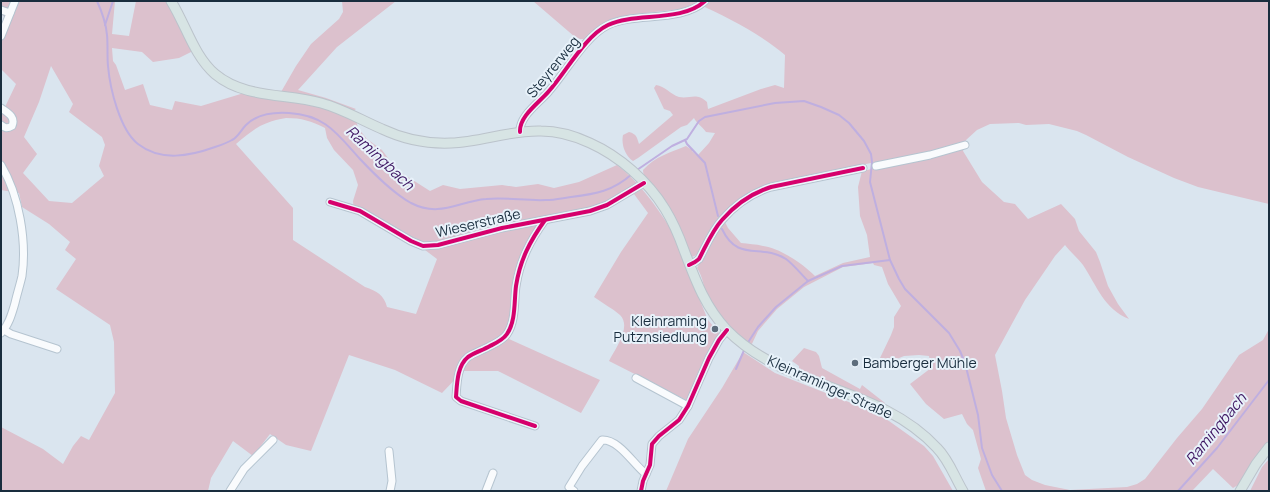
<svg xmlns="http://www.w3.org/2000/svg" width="1270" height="492" font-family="Manrope,sans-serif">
  <rect width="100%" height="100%" fill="#dae5ef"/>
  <!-- green -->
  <g fill="#dcc1cd" fill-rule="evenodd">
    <path d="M 1,1 L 115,1 L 112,34 L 129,36 L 136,1 L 167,1 L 193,51 L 179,58 L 153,62 L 142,52 L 112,48 L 113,61 L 116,65 L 125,90 L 143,84 L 150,105 L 172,110 L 175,101 L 201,106 L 244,93 L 262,98 L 282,100 L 328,108 L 356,120 L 358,128 L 367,139 L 382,150 L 397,170 L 430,191 L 443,185 L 460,189 L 502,185 L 516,187 L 538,184 L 554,188 L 579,182 L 617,165 C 639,182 655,204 670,228 L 708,320 L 719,333 L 688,399 L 686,400 L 609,361 C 615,349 632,327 620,315 C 612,308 602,303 594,297 L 621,252 L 648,213 L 634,194 L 617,202 L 546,222 C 537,236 528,250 524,266 C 519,290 517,315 509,339 L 600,380 L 581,413 L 498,371 L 463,371 L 442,393 L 395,370 L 349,355 L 311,451 L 286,445 L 270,434 L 253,456 L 233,441 L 211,478 L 208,491 L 1,491 L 1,427 L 43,449 L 63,464 L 73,446 L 81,436 L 89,440 L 115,393 L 114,342 L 110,325 L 56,289 L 76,259 L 65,250 L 70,242 L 49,224 L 22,207 L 19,193 L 1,190 L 1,105 L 5,107 L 16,84 L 1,69 L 1,29 L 4,17 L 1,13 ZM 51,66 L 73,104 L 69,112 L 102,137 L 105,145 L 99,166 L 104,176 L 72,203 L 49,201 L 23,173 L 37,154 L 24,137 L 39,102 ZM 286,118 C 302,118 311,121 325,128 L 327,138 L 334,150 L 353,170 L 358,185 L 353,201 L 354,212 L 369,219 L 402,240 L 425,250 L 437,259 L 416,314 L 387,307 C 384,295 377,291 365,287 L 293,240 L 293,208 L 236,144 C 254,129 262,122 286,118 Z"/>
    <polygon points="342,1 396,1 337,47 298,90 326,98 356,109 353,111 281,92 296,66 311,44 339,19 343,12"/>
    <path d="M 533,1 L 1269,1 L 1269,204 L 1198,187 L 1174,178 L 1128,157 L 1086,135 L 1077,131 L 1049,124 L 1026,125 L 1019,123 L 990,124 L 977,130 L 966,140 L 963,151 L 982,182 L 1004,202 L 1015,204 L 1028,219 L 1061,204 L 1075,219 L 1079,231 L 1096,252 L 1100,262 L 1108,286 L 1118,304 L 1129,319 C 1104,309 1097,286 1083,265 C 1078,258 1070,252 1065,245 L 1055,256 L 1025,300 L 995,355 L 1002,391 L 1006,418 L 1017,455 L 1025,475 L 1032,480 L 1045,485 L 1070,490 L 1127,487 L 1137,484 L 1145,479 L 1177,438 L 1202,409 L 1239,355 L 1263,340 L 1269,329 L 1269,441 L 1258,454 L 1238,485 L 1233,488 L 1213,469 L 1192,491 L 986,491 L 978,468 L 981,459 L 973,430 L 967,424 L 962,414 L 944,419 L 926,404 L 910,384 L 931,368 L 929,356 L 919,355 L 904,356 L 892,361 L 880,358 L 891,335 L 894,327 L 894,317 L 901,306 L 888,284 L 882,267 L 874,265 L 873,263 L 843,267 L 804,287 L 777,309 L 758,331 L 751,346 C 734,336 715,316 707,297 C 704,288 703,277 697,268 L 718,228 L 725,222 L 728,228 L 741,243 C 748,244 756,244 763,246 C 780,248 803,264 815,276 L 843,263 L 870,257 L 867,235 L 860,216 L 858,187 L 862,171 L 877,168 L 876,162 C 859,165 842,170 825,174 C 794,180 762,182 737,204 C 730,210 722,215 717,223 C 710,233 703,257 690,257 C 680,232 670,210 653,188 C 648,183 643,177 643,170 C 656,156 669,153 686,146 L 692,150 L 692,151 L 701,159 L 701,158 L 698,155 L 709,143 L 715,133 L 706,132 C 703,127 696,123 694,118 L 687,125 L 681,127 L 638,158 L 633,161 C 625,156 621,144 623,135 L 629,132 C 637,134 637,138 639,144 L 673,115 L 670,111 L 664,109 L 654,88 L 656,85 C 665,86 670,94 679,97 C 691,99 696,92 707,102 L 708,109 L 761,89 L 775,85 L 784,88 L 785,55 C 759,33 727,17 696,3 L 681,9 L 628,15 L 604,24 L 584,39 L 580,39 L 575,37 Z"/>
    <polygon points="804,348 816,352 819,356 822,368 860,389 862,385 885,403 884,405 799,371 799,366 792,361"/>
    <polygon points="743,352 775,373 869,410 889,421 924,446 933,456 953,491 666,491 688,439 722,388"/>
    <polygon points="1269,459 1269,491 1250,491 1262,467"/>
  </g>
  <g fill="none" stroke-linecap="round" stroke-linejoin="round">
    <!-- stream -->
    <g stroke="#bfafe0" stroke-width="2">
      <path d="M 97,1 C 102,12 106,23 107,35 C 108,45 107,56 108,66 C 110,89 120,130 138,144 C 161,162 190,156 215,147 C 221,145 227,143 232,140 C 238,137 241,130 246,125 C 257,114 274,112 289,113 C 326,115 338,135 360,159 C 373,173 395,194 411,203 C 440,218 459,201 486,199 C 506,197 526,201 546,200 C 554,200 563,198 571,197 C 596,194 613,191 632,174"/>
      <polyline points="105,25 113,1"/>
      <polyline points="685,140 687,144 705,163 718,216"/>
      <polyline points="637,170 672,146 687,139 699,121 705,117 775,103 804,101 821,107 839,115 849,123 864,141 871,154 872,162 870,182 890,260 899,279 905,289 949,333 960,351 965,363 978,415 982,448 992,475 1002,491"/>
      <path d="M 722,229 C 738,263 761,243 786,259 C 794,265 801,274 808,281 L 842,266 L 890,260"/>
      <polyline points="747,344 758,327 776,307 808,281"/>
      <polyline points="736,369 745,348"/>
      <polyline points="1178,491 1217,448 1269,380"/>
    </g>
    <defs>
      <g id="minor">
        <polyline points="1,10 10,13"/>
        <polyline points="1,36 15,1"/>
        <path d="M 1,108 C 8,113 16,117 12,126 C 7,129 5,128 1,125"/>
        <path d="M 520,132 C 519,116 539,103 549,91 C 566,72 585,36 608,25 C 635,12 681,23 705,1"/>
        <path d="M 1,165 C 19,195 27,241 22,276 C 20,285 17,294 15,303 C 12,313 9,325 1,333"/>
        <polyline points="876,166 930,155 965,145"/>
        <polyline points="330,202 360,211 411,241 423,246 438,245 502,228 590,211 607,205 644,183"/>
        <path d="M 689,265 L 695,262 L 699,259 C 706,246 712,231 722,220 C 735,205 752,193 771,187 L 863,168"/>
        <polyline points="4,330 11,334 57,349"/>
        <polyline points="636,378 688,406"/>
        <path d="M 535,426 L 461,401 L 456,397 C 457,384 457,366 468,357 C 474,353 483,350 490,346 C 496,343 503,340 507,334 C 516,321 514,301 516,286 C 520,260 530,241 545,220"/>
        <polyline points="389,451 392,481 390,491"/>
        <polyline points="230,491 244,469 273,440"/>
        <polyline points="486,491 493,473"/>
        <path d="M 574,491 L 569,487 L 582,466 L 602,440 C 619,439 634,465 646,474"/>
        <polyline points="641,491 643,481 650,465 652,444 659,436 679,420 688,406 709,358 719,340 727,330"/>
      </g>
      <g id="major">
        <path d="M 171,1 C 186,25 194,56 215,74 C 245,99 286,93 321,103 C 343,109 361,120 382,129 C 403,139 427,144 451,143 C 481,142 510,130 541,131 C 557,131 575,136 590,143 C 619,156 648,181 665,209 C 673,222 679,236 684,250 C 695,279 705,307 727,330 C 786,390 879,385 937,448 C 949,460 954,476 963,491"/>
        <polyline points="1240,491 1256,464 1269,447"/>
      </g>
    </defs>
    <!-- minor casing -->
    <use href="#minor" stroke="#b5c4d0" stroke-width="9"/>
    <!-- major casing -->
    <use href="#major" stroke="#bbc3cb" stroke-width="11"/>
    <!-- minor -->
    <use href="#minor" stroke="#f9fbfd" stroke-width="7"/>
    <!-- major -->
    <use href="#major" stroke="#d7e4e4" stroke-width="9"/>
    <defs>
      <g id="cycleway">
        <path d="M 520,132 C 519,116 539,103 549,91 C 566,72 585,36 608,25 C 635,12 681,23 705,1"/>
        <polyline points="330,202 360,211 411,241 423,246 438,245 502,228 590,211 607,205 644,183"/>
        <path d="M 689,265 L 695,262 L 699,259 C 706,246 712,231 722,220 C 735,205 752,193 771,187 L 863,168"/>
        <path d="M 535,426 L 461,401 L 456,397 C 457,384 457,366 468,357 C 474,353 483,350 490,346 C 496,343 503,340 507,334 C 516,321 514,301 516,286 C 520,260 530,241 545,220"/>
        <polyline points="641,491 643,481 650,465 652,444 659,436 679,420 688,406 709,358 719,340 727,330"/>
      </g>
    </defs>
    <!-- cycleway casing -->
    <use href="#cycleway" stroke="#e8f2fa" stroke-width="6"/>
    <!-- cycleway -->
    <use href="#cycleway" stroke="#d6006c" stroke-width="4"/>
  </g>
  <!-- markers -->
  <g fill="#5d6d7c" stroke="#e8f2fa" stroke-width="1.5">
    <circle cx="715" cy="329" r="4"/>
    <circle cx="855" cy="363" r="4"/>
  </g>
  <g text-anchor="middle" stroke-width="4" stroke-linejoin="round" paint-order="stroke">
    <!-- street labels -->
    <g font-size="14" fill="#192d3e" stroke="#e8f2fa">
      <text transform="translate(553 67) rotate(-51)" y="5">Steyrerweg</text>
      <text transform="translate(478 223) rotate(-13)" y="5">Wieserstraße</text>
      <text transform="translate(830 387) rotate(24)" y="5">Kleinraminger Straße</text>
    </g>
    <!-- poi labels -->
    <g font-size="14" fill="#192d3e" stroke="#e8f2fa" text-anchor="end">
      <text x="707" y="326">Kleinraming<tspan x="707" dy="16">Putznsiedlung</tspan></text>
      <text x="863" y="368" text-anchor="start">Bamberger Mühle</text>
    </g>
    <!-- water labels -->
    <g font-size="15" font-style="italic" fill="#3d1461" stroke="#e8f2fa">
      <text transform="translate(380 158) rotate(43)" y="5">Ramingbach</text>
      <text transform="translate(1216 429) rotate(-51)" y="5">Ramingbach</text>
    </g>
  </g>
  <!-- border -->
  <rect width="1270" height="492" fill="none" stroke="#192d3e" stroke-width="4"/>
</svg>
